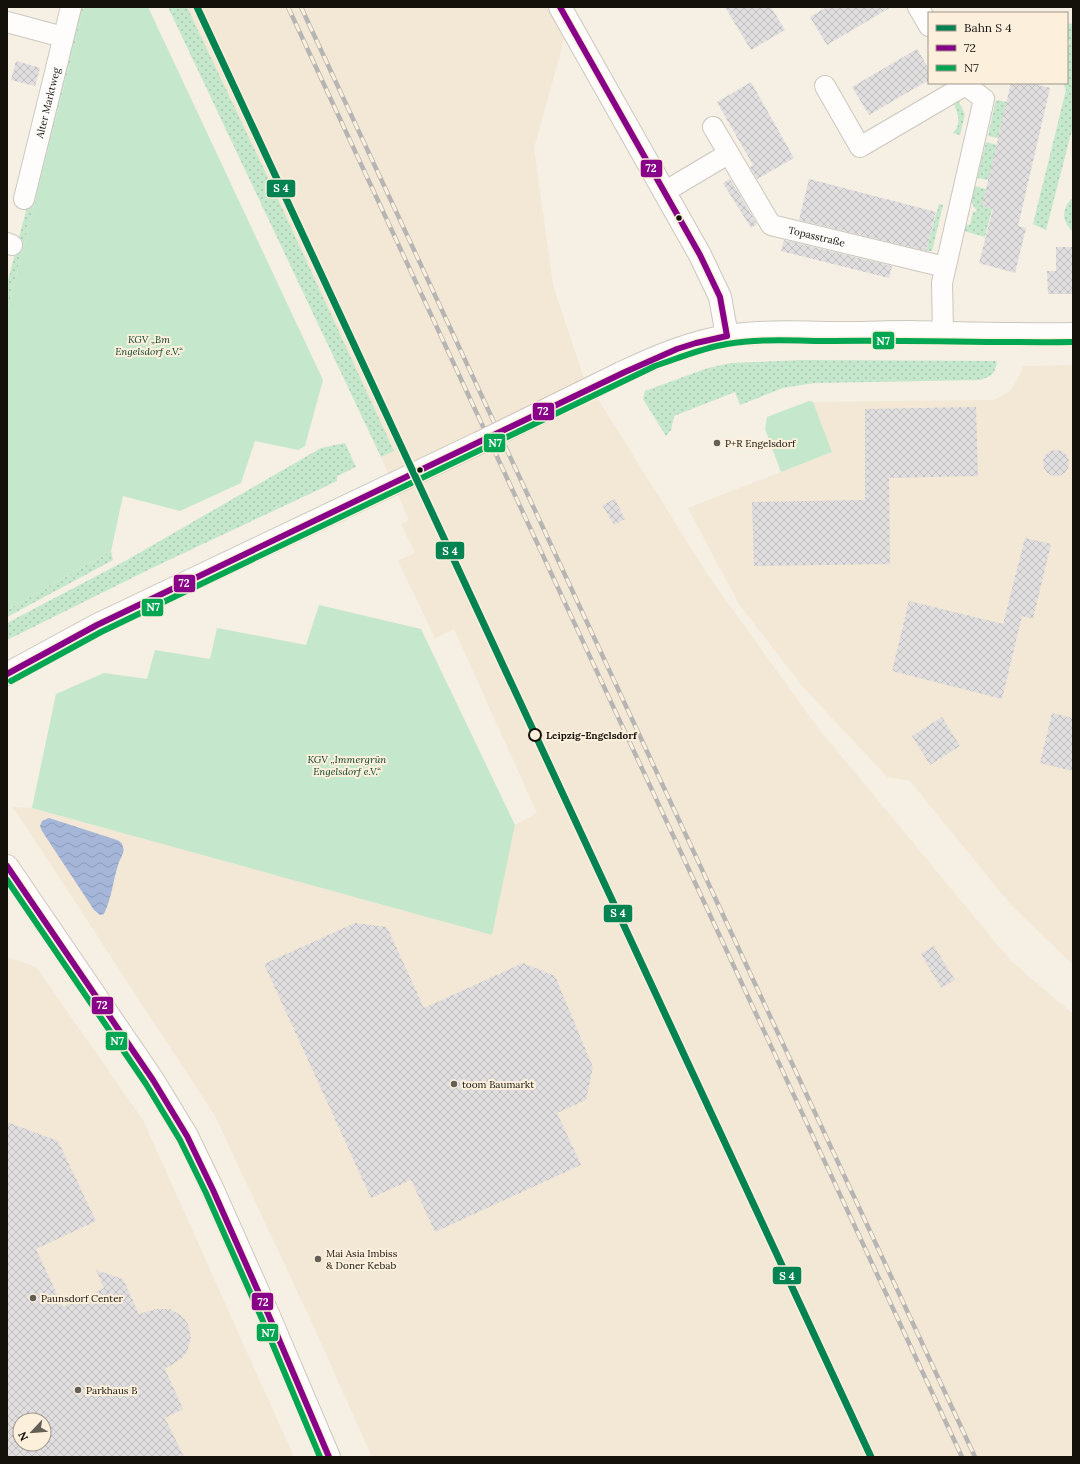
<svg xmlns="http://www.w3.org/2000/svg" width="1080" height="1464" font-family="Lora,serif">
  <defs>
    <pattern id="grass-dots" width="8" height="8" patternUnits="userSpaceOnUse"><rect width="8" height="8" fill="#c5e7cc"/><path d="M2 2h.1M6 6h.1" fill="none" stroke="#a8c5ae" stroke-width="1.8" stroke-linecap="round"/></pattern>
    <pattern id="water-waves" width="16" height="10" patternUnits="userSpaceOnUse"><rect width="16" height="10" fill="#a5b6d9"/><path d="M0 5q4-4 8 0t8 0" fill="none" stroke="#8d9bb9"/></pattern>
    <pattern id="building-cross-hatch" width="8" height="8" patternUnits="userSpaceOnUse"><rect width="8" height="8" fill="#e0dede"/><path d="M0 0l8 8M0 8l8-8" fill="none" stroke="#bfbdbd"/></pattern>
  </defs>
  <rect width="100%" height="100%" fill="#f5efe4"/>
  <!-- built -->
  <g fill="#f3e8d5" fill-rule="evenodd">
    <polygon points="187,7 560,7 569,22 534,148 553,285 583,375 707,574 818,728 1011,961 1073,1014 1073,1457 372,1457 313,1325 215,1116 13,807 32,808 492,935 515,825 537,813 454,629 435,638 398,561 415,553 401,524 409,520 381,457 394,451 270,182"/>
    <polygon points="1073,365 1073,965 1011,905 910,781 887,777 803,687 739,604 688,508 832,452 813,402 994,400 1010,391 1018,379 1023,366"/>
    <path d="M 7,957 L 36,967 L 143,1120 L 294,1457 L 7,1457 ZM 20,1420 L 44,1420 L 44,1444 L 20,1444 Z"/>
  </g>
  <!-- grass -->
  <g fill="url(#grass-dots)">
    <polygon points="78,7 84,7 7,311 7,285"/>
    <polygon points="168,7 187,7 270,182 394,451 381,457"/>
    <polygon points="1067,23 1073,24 1073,126 1046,230 1033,224 1066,90 1063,83 1067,83 1067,53 1070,41 1067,40"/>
    <path d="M 958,100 L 965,114 L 960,135 L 953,133 C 963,123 957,112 953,101 Z"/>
    <polygon points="996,100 1007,102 998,138 988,136"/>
    <polygon points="986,142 997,145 989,180 977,178"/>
    <polygon points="974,186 986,189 992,209 985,237 964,231 964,224 970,225 973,212 977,211 971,202"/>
    <path d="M 1071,199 L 1073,199 L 1073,232 C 1062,221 1061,211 1071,199 Z"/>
    <polygon points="939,204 943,205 932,251 926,251"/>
    <path d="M 804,360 L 997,361 C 995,374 992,376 980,380 L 814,383 L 783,388 L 740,405 L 735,392 L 674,416 L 671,430 L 666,436 L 643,399 L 645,391 L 708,368 L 731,363 Z"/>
    <polygon points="345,443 356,467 337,476 337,481 152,568 7,640 7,623 127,560 321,448"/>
    <polygon points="111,551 113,560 7,617 7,610"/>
  </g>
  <!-- garden -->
  <g fill="#c5e7cc">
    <polygon points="84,7 148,7 323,380 305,446 298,450 255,441 241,483 180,511 123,496 111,551 7,610 7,311"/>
    <polygon points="809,401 813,402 832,452 781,472 765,429 767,417"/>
    <polygon points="319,605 421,629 515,825 492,935 32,808 56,694 104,673 147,679 155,650 210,659 217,628 306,645"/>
  </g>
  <!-- water -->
  <path fill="url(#water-waves)" d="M 49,818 L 117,840 C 120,841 122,843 123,847 C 125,852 121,857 119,862 C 113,879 112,898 104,914 L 100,915 L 94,910 L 42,831 L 40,826 L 42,821 Z"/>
  <!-- building -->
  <g fill="url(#building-cross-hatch)" fill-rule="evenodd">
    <polygon points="725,7 771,7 785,30 751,50"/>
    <polygon points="827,7 891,7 827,45 810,17"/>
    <polygon points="917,49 929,69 929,80 869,115 852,87"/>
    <polygon points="16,61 40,68 35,86 11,80"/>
    <polygon points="751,82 794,158 757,179 750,167 753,165 717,102"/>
    <polygon points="1011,83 1031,83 1050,88 1018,226 1026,228 1015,273 979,263 993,209 982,206"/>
    <polygon points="730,179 757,224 751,228 723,183"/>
    <polygon points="809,179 936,212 926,251 799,220"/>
    <polygon points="784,240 892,266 889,278 781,251"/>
    <polygon points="1056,247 1073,247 1073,294 1048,294 1047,271 1056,271"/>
    <polygon points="976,407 978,476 889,478 890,564 754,566 752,502 865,500 865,409"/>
    <circle cx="1056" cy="463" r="13"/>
    <polygon points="615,499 625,519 614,525 602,505"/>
    <polygon points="1025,538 1051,544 1033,619 1022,616 1002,699 892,671 909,601 1003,624"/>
    <polygon points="1052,713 1073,718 1073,771 1040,763"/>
    <polygon points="942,717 960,746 930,765 912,736"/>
    <polygon points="355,923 387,927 424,1008 523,963 555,976 593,1067 586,1100 557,1113 581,1165 435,1232 411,1180 371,1198 264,964"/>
    <polygon points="934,946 955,980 941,988 921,954"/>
    <path d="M 7,1122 L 58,1141 L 96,1221 L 36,1249 L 63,1307 L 104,1288 L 96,1270 L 123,1279 L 139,1314 L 156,1309 L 170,1309 L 182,1316 L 188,1324 L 191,1338 L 187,1352 L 181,1359 L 165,1369 L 183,1409 L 165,1418 L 184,1457 L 7,1457 ZM 20,1420 L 44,1420 L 44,1444 L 20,1444 Z"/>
  </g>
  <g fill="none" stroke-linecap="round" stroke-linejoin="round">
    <defs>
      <g id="street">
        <polyline points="918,7 929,26"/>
        <polyline points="7,22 63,37"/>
        <polyline points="825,86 860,147 969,83"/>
        <path id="s1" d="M 713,127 L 771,225 L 945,267"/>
        <polyline points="664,192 728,154"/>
        <path id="s2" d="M 24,199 L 71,7"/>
        <polyline points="7,243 12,245"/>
        <polyline points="943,333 942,283 984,99 963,83"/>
      </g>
      <g id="secondary">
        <polyline points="560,7 700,255 720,297 727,336"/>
        <path d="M 621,373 C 655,357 690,342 727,336 C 767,330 808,333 848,333 C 869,333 889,332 909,332 C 964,333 1018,335 1073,334"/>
        <polyline points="7,674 97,625 479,443"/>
        <polyline points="7,866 153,1080 187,1136 213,1190 269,1316 329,1457"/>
      </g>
    </defs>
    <!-- street casing -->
    <use href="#street" stroke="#ccc7bf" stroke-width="22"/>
    <!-- secondary casing -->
    <use href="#secondary" stroke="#ccc7bf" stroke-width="24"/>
    <!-- street -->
    <use href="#street" stroke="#fefdfb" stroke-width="20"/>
    <!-- secondary -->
    <use href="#secondary" stroke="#fefdfb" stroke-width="22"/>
    <defs>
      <g id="rail">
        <polyline points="288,7 962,1457"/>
        <polyline points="301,7 975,1457"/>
      </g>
    </defs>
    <!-- rail casing -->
    <use href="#rail" stroke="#b6b5b3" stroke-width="4.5"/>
    <!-- rail -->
    <use href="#rail" stroke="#fcf0dd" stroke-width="3" stroke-dasharray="9" stroke-linecap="butt"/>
    <defs>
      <polyline id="secondary-bridge" points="479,443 621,373"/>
    </defs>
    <!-- secondary-bridge casing -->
    <use href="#secondary-bridge" stroke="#ccc7bf" stroke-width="24" stroke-linecap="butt"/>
    <!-- secondary-bridge -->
    <use href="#secondary-bridge" stroke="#fefdfb" stroke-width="22"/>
    <defs>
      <g id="bus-1">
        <polyline points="560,7 700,255 720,297 727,336"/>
        <polyline points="7,674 97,625 625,372 677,349 696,343 727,336"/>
        <polyline points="7,866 153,1080 187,1136 213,1190 269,1316 329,1457"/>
      </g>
      <g id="bus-2">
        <path d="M 11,681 L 101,632 L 655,366 C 679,358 702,348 727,344 C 761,338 799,341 833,341 C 913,340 993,343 1073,342"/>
        <polyline points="7,880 146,1084 180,1140 206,1193 262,1319 320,1457"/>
      </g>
    </defs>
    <!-- bus-1 casing -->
    <use href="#bus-1" stroke="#fcf0dd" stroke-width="9"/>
    <!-- bus-2 casing -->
    <use href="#bus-2" stroke="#fcf0dd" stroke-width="9"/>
    <!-- bus-1 -->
    <use href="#bus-1" stroke="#808" stroke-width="6"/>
    <!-- bus-2 -->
    <use href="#bus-2" stroke="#00a651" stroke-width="6"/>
    <defs>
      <polyline id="rail-1" points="197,7 871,1457"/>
    </defs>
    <!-- rail-1 casing -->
    <use href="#rail-1" stroke="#fcf0dd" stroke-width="10"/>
    <!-- rail-1 -->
    <use href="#rail-1" stroke="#028351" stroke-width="7"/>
  </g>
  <!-- markers -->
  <g fill="#14100a" stroke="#fcf0dd" stroke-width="1.5">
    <circle cx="679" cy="218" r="3.5"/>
    <circle cx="420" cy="470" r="3.5"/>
  </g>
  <g fill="#635e56" stroke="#fcf0dd" stroke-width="1.5">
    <circle cx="717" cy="443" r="4"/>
    <circle cx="454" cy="1084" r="4"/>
    <circle cx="318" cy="1259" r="4"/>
    <circle cx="33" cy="1298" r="4"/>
    <circle cx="78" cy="1390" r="4"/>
  </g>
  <circle fill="#fcf0dd" stroke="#14100a" stroke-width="2" cx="535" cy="735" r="6"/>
  <g text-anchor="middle" stroke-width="4" stroke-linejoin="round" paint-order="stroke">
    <!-- street labels -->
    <g font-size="10" fill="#14100a" stroke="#fcf0dd">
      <text dy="4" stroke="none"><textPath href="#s2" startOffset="99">Alter Marktweg</textPath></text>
      <text dy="4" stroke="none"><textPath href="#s1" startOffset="161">Topasstraße</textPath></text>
    </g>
    <!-- park labels -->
    <g font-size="10" font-style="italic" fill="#053c23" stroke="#fcf0dd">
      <text x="149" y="343">KGV „Bm<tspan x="149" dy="12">Engelsdorf e.V.“</tspan></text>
      <text x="347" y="763">KGV „Immergrün<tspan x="347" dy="12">Engelsdorf e.V.“</tspan></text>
    </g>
    <!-- poi labels -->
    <g font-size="10" fill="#14100a" stroke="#fcf0dd" text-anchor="start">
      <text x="725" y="447">P+R Engelsdorf</text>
      <text x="462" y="1088">toom Baumarkt</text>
      <text x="326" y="1257">Mai Asia Imbiss<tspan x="326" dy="12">&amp; Doner Kebab</tspan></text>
      <text x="41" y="1302">Paunsdorf Center</text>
      <text x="86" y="1394">Parkhaus B</text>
    </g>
    <!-- stop labels -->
    <g font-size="10" font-weight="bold" fill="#14100a" stroke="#fcf0dd" text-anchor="start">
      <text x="546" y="739">Leipzig-Engelsdorf</text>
    </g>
  </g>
  <g stroke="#fcf0dd" stroke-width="1.5">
    <rect x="640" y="159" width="23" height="19" rx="4" fill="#808"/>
    <rect x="266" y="179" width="30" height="19" rx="4" fill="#028351"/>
    <rect x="872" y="331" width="23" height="19" rx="4" fill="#00a651"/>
    <rect x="532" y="402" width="23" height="19" rx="4" fill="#808"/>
    <rect x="483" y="433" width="23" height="20" rx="4" fill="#00a651"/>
    <rect x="435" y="541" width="30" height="19" rx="4" fill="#028351"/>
    <rect x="173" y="574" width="23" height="19" rx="4" fill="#808"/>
    <rect x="141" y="598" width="23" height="19" rx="4" fill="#00a651"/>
    <rect x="603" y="904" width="30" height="19" rx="4" fill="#028351"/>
    <rect x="91" y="996" width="23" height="19" rx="4" fill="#808"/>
    <rect x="105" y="1031" width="23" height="20" rx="4" fill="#00a651"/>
    <rect x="772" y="1266" width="30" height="19" rx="4" fill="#028351"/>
    <rect x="251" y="1292" width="23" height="19" rx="4" fill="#808"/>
    <rect x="256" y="1323" width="23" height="19" rx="4" fill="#00a651"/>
  </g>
  <g font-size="11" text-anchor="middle" font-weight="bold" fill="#fff">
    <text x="651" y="172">72</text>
    <text x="281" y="192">S 4</text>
    <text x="883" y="345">N7</text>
    <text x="543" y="415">72</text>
    <text x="495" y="447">N7</text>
    <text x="450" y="555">S 4</text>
    <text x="184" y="587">72</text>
    <text x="153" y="611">N7</text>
    <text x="618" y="917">S 4</text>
    <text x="102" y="1009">72</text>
    <text x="117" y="1045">N7</text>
    <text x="787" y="1280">S 4</text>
    <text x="263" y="1306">72</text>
    <text x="268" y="1337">N7</text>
  </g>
  <!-- border -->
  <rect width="1080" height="1464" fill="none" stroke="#14100a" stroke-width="16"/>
  <!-- legend -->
  <rect x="928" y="12" width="140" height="72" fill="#fcf0dd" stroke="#9f9689"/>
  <rect x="936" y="25" width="20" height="6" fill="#028351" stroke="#9f9689"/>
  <text x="964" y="32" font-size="12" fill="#14100a">Bahn S 4</text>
  <rect x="936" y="45" width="20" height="6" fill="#880088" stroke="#9f9689"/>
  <text x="964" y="52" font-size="12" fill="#14100a">72</text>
  <rect x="936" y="65" width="20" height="6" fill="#00a651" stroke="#9f9689"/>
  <text x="964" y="72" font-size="12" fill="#14100a">N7</text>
  <!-- north arrow -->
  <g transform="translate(32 1432) rotate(244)"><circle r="19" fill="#fcf0dd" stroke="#9f9689"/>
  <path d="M0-3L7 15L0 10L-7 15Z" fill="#635e56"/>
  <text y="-6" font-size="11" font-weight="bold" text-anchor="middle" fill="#14100a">N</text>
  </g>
</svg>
